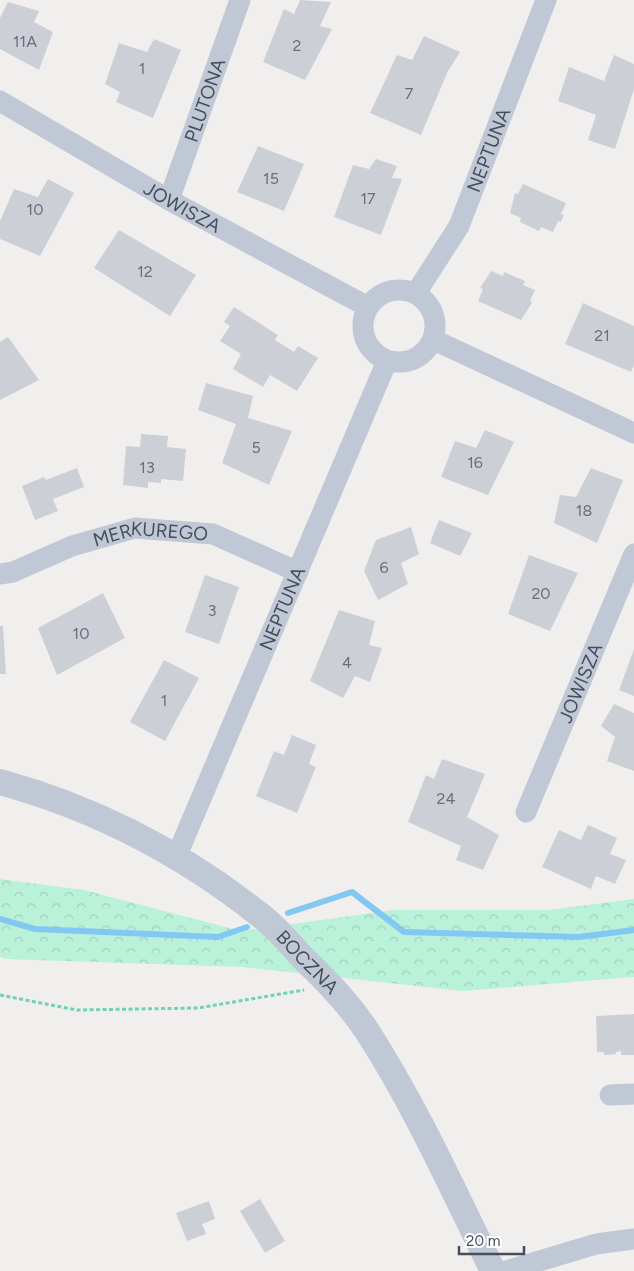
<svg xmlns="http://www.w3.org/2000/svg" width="634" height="1271" font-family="Figtree,sans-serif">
  <defs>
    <pattern id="forest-crowns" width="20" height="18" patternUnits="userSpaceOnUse" patternTransform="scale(1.25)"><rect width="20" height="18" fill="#b9f2d9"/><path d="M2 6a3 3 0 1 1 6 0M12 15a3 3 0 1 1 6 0" fill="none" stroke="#a0d1bd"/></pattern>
  </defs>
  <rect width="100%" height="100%" fill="#f1efee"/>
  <!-- forest -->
  <polygon fill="url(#forest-crowns)" points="0,879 84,890 241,931 393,910 548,910 634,899 634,977 463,991 242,967 5,959 0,957"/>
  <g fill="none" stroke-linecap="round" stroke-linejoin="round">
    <!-- stream -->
    <g stroke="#83c8f2" stroke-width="6">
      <polyline points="288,913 352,892 404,932 579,937 634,930"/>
      <polyline points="0,919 35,929 218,937 247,927"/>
    </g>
  </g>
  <!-- building -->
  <g fill="#cdcfd7">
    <polygon points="300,0 331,2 320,26 332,29 305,80 263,62 284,9 294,14"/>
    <polygon points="8,2 39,11 34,22 53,32 39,70 0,49 0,18"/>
    <polygon points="424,36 460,52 447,73 421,135 370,113 397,55 412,60"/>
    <polygon points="154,39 181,50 153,118 116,102 120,92 105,84 119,43 147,52"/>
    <polygon points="614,55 634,64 634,89 615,149 588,140 596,115 558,101 569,67 604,81"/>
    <polygon points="258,146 304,164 284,211 237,192"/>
    <polygon points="376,159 397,166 392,178 402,179 381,235 334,217 353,165 369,169"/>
    <polygon points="48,179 74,193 40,256 0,239 0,221 14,189 38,197"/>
    <polygon points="523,184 566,203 561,214 564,215 561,222 558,221 553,232 541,227 539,231 520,222 521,218 510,213 515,193 518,194"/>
    <polygon points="119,230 196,275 170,316 94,268"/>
    <polygon points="491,271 503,276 504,272 525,281 523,285 535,290 530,301 532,303 521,320 478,301 483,289 480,288"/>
    <polygon points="583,303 634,326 634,365 631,372 565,344"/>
    <polygon points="234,307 278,335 275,340 294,352 298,346 318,358 297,391 270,375 263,387 233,369 241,354 220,341 230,326 224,322"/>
    <polygon points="8,337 39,380 0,400 0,342"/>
    <polygon points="206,383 253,396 248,418 292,431 269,485 222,463 236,424 198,410"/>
    <polygon points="485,430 514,442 488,495 441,477 455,441 476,448"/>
    <polygon points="141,434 168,436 167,447 186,449 183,481 161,479 161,483 148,482 148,488 123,485 126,446 140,447"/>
    <polygon points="77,468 84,487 53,499 58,511 35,520 22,486 44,477 46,480"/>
    <polygon points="591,468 623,480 597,543 554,523 560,495 576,497"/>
    <polygon points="439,520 472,533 460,556 430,543"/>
    <polygon points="411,527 419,554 401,563 408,584 378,600 364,571 376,540"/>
    <polygon points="529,555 578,573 550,631 508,614"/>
    <polygon points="205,575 239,587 219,644 185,632"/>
    <polygon points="103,593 125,638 57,675 38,628"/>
    <polygon points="339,610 375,621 369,645 382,648 370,682 355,676 343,698 310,681"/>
    <polygon points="0,626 3,626 6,674 0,674"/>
    <polygon points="634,649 634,696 619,690"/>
    <polygon points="164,660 199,678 165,741 130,722"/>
    <polygon points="614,704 634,713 634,771 607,761 615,737 601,726"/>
    <polygon points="292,735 316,745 309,764 316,767 297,813 256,796 274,751 284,755"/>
    <polygon points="442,759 485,774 467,817 499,835 483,870 456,860 461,846 408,822 426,775 434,779"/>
    <polygon points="588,825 617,838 610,854 626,860 615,884 596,876 591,889 542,867 559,830 581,840"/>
    <polygon points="634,1014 634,1055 621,1055 621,1051 616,1052 616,1054 604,1055 604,1052 597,1052 596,1016"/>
    <polygon points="260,1199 285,1241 265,1253 240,1211"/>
    <polygon points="209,1201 215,1219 202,1224 206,1234 187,1241 176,1213"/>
  </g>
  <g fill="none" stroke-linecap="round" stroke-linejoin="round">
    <!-- path -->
    <polyline stroke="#6fd3b3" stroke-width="3" stroke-dasharray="4 2.5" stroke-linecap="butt" points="0,995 77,1010 198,1008 304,990"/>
    <!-- minor -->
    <g stroke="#c1c8d5" stroke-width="21">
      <path id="s1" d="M 0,101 L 169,200 L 368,307"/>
      <path id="s2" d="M 169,200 L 240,0"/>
      <circle cx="399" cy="326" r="36"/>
      <path id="s3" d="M 416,293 L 459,226 L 546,0"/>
      <polyline points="434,340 634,433"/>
      <path id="s4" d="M 0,574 L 13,572 L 72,546 L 135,528 L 213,534 L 298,572"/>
      <path id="s5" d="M 526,812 L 634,554"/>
      <path id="s6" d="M 177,855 L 387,361"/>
      <polyline points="610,1095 634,1094"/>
      <polyline points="506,1271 596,1244 634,1239"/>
    </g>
    <!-- tertiary -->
    <path stroke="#c1c8d5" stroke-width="26" id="s7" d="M 0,782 C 95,808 182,853 260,915 C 276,927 291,945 305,960 C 327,981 350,1005 367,1031 C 416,1107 453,1190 493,1271"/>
  </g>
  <g text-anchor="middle" stroke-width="4" stroke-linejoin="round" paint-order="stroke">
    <!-- number labels -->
    <g font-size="16" fill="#676e7c">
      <text x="25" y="47">11A</text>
      <text x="297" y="51">2</text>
      <text x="142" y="74">1</text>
      <text x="409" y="99">7</text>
      <text x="271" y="184">15</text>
      <text x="368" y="204">17</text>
      <text x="35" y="215">10</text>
      <text x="145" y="277">12</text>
      <text x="602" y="341">21</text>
      <text x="256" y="453">5</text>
      <text x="475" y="468">16</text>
      <text x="147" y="473">13</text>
      <text x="584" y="516">18</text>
      <text x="384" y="573">6</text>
      <text x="541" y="599">20</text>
      <text x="212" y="616">3</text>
      <text x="81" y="639">10</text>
      <text x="347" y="668">4</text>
      <text x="164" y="706">1</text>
      <text x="446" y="804">24</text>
    </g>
    <!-- street labels -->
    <g font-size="19" fill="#454e5d" stroke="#fff">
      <text dy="7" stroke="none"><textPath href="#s2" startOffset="106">PLUTONA</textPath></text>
      <text dy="7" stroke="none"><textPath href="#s3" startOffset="161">NEPTUNA</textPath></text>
      <text dy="7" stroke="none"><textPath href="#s1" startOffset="211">JOWISZA</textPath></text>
      <text dy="7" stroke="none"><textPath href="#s4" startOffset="158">MERKUREGO</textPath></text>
      <text dy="7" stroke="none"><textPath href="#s6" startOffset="268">NEPTUNA</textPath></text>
      <text dy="7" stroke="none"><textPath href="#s5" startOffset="140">JOWISZA</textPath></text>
      <text dy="7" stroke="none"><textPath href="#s7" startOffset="361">BOCZNA</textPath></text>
    </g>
  </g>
  <!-- scale -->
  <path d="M459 1246v8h65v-8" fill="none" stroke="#454e5d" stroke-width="2.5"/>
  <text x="466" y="1246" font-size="15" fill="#454e5d" stroke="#ffffff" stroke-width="4" paint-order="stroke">20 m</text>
</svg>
